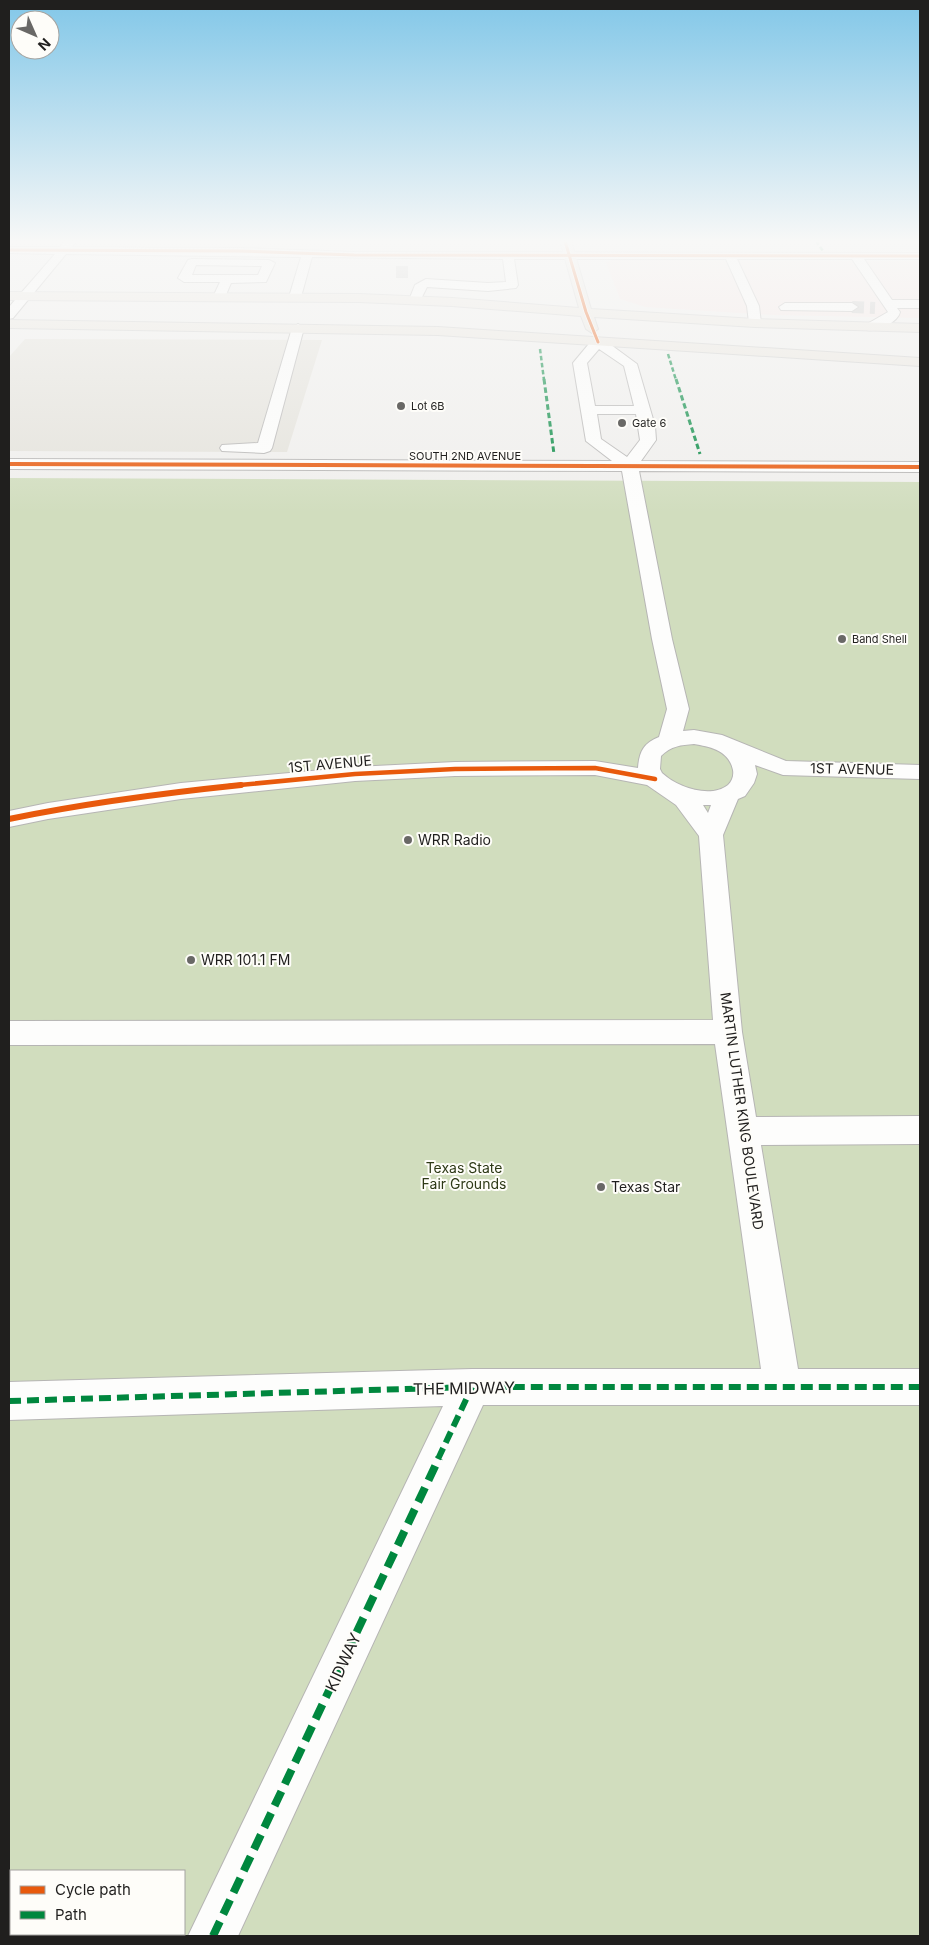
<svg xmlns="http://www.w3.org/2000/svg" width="929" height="1945" font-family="Inter,sans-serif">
  <rect width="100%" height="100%" fill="#f0efed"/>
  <!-- commercial -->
  <polygon fill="#f5e6e4" points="613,260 920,261 920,318 774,315 645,307 620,299 606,262"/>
  <!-- built -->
  <polygon fill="#e4e2db" points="25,339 322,340 287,452 9,451 9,357"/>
  <!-- green -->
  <path fill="#d1ddbe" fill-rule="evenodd" d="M 9,478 L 920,482 L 920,1936 L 9,1936 ZM 11,1871 L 184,1871 L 184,1934 L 11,1934 Z"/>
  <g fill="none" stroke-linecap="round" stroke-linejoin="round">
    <!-- minor-tunnel -->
    <g stroke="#c6c5c4" stroke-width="12" stroke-dasharray="12 6" stroke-linecap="butt">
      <polyline points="396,272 411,272"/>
      <polyline points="852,307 875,308"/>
    </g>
    <defs>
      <g id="minor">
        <path d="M 65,241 L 76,241 L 72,247 L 239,248 L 354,252 L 920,253 L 920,259 L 864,259 L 892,300 L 920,300 L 920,308 L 897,308 L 900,312 C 898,322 878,332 867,330 L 866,327 L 867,324 L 888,312 L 852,259 L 737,259 L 759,306 L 761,323 L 755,327 L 749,323 L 747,306 L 726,259 L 514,259 L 518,285 L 516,288 L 488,291 L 427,287 L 419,303 L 415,304 L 409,300 L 415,285 L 426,279 L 488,283 L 506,282 L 503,259 L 312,257 L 301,297 L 295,301 L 289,297 L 301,257 L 66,254 L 13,318 L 9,319 L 9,307 L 55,254 L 9,253 L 9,247 L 60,247 Z"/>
        <path d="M 192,259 L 269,260 L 275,263 L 266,282 L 231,283 L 225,297 L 219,301 L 213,297 L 220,282 L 184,282 L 178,278 L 188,260 ZM 196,265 L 262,266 L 258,275 L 192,275 Z"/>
        <polygon points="785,303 852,303 858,307 852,311 781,310 779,307"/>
        <polygon points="298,324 304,328 272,448 270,451 264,453 222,451 220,448 222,445 258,443 292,328"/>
        <path d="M 598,338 L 603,339 L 637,364 L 655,426 L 656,440 L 641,461 L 920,462 L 920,472 L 639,471 L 672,639 L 689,709 L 683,731 L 694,730 L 722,735 L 786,761 L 920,765 L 920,779 L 783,775 L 755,765 L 757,774 L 754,783 L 745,796 L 738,799 L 723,835 L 742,1032 L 756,1117 L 920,1116 L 920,1144 L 761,1145 L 798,1369 L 920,1369 L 920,1405 L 483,1405 L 238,1936 L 188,1936 L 443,1406 L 9,1420 L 9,1382 L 472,1369 L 761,1369 L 715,1044 L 9,1045 L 9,1021 L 713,1020 L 699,836 L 676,805 L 647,785 L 595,775 L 455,776 L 355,781 L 181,799 L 48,819 L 9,827 L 9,811 L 48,803 L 181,783 L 355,767 L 455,762 L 595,761 L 638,768 C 639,753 643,743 659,737 L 667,709 L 652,639 L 622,471 L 9,469 L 9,459 L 612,461 L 586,441 L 573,363 L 593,339 ZM 599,349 L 624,366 L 634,406 L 595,406 L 587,363 ZM 597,414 L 636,414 L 640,440 L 627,457 L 601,439 ZM 694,744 C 712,747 729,751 733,770 C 734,776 732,781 728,785 C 710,799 677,787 662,773 L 660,769 L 661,756 C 671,746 681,745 694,744 ZM 703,805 L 711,805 L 708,813 Z"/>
      </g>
      <g id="major">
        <polygon points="560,241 571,241 591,309 755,319 920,324 920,332 755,327 594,317 598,329 592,333 586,329 581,316 452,306 359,302 9,300 9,292 359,294 452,298 579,308"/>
        <polygon points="9,320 438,327 920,358 920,366 438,335 9,328"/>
      </g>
    </defs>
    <!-- minor casing -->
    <use href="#minor" stroke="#b6b5b4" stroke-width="2"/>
    <!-- major casing -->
    <use href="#major" stroke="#cdcdcc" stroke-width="2"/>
    <!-- minor -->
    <use href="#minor" fill="#fdfdfc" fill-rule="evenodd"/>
    <!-- major -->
    <use href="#major" fill="#eae6df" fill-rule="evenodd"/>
    <!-- quiet-far3 -->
    <g stroke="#00873e" stroke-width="2.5" stroke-dasharray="4.5 2.5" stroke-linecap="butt">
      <polyline points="816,241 823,251"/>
      <polyline points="540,349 544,380"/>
      <polyline points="668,354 676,380"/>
    </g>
    <!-- quiet-far2 -->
    <g stroke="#00873e" stroke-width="3" stroke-dasharray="5.5 3" stroke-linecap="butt">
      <polyline points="544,379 554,454"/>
      <polyline points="676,379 700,454"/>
    </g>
    <!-- quiet-far1 -->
    <g stroke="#00873e" stroke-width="6" stroke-dasharray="12 6" stroke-linecap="butt">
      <polyline points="9,1401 472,1387 920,1387"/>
      <polyline points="438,1459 472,1387"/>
    </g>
    <!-- quiet -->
    <polyline stroke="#00873e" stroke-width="8" stroke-dasharray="16 8" stroke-linecap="butt" points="213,1936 439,1458"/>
    <defs>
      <g id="cycleway-far3">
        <polyline points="565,241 586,312 598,342"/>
        <polyline points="9,250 239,251 354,255 920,256"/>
      </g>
      <polyline id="cycleway-far2" points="9,464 920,467"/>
      <polyline id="cycleway-far1" points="229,786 355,774 455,769 595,768 655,779"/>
      <path id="cycleway" d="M 9,819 C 86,803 164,793 241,785"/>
    </defs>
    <!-- cycleway-far3 casing -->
    <use href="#cycleway-far3" stroke="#fefdf9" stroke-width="4.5"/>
    <!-- cycleway-far2 casing -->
    <use href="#cycleway-far2" stroke="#fefdf9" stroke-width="5.5"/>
    <!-- cycleway-far1 casing -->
    <use href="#cycleway-far1" stroke="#fefdf9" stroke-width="7"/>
    <!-- cycleway casing -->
    <use href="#cycleway" stroke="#fefdf9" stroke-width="9"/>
    <!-- cycleway-far3 -->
    <use href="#cycleway-far3" stroke="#e8590c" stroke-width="3"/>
    <!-- cycleway-far2 -->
    <use href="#cycleway-far2" stroke="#e8590c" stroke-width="4"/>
    <!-- cycleway-far1 -->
    <use href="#cycleway-far1" stroke="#e8590c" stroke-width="4.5"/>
    <!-- cycleway -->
    <use href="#cycleway" stroke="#e8590c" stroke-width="6"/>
  </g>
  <!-- sky -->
  <linearGradient id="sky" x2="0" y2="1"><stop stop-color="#82c7e8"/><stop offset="0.47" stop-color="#f8f8f7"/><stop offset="1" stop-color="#f8f8f7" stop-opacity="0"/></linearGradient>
  <rect width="929" height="513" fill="url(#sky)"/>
  <!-- markers -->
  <g fill="#696866" stroke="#fefdf9" stroke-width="2">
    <circle cx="401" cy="406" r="5"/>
    <circle cx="622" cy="423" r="5"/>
    <circle cx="842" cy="639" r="5"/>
    <circle cx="408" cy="840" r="5"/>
    <circle cx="191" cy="960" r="5"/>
    <circle cx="601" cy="1187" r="5"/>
  </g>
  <g text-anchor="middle" stroke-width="4" stroke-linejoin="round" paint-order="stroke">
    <!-- far-poi labels -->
    <g font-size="11" fill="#201f1e" stroke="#fefdf9" text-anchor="start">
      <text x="411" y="410">Lot 6B</text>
      <text x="632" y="427">Gate 6</text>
      <text x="852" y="643">Band Shell</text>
    </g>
    <!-- far-street labels -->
    <g font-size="11" fill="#201f1e" stroke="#fefdf9">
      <text x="465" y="460">SOUTH 2ND AVENUE</text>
    </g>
    <!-- street labels -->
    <g font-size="14" fill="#201f1e" stroke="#fefdf9">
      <text transform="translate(330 764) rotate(-5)" y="5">1ST AVENUE</text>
      <text transform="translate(852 769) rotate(1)" y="5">1ST AVENUE</text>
      <text transform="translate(742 1111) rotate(82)" y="5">MARTIN LUTHER KING BOULEVARD</text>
    </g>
    <!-- poi labels -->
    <g font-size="14" fill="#201f1e" stroke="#fefdf9" text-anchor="start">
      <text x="418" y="845">WRR Radio</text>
      <text x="201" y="965">WRR 101.1 FM</text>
      <text x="611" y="1192">Texas Star</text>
    </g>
    <!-- park labels -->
    <g font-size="14" fill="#2d3916" stroke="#fefdf9">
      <text x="464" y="1173">Texas State<tspan x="464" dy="16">Fair Grounds</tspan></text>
    </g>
    <!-- near-street labels -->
    <g font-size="16" fill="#201f1e" stroke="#fefdf9">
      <text transform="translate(464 1388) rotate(-1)" y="6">THE MIDWAY</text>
      <text transform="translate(343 1662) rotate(-65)" y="6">KIDWAY</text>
    </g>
  </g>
  <!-- border -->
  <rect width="929" height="1945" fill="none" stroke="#201f1e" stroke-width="20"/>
  <!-- legend -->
  <rect x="10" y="1870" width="175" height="65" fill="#fefdf9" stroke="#a5a4a1"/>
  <rect x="20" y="1886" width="25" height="8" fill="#e8590c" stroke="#a5a4a1"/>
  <text x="55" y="1895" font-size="15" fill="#201f1e">Cycle path</text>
  <rect x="20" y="1911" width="25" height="8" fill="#00873e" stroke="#a5a4a1"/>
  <text x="55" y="1920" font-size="15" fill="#201f1e">Path</text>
  <!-- north arrow -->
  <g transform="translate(35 35) rotate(135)"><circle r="24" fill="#fefdf9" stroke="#a5a4a1"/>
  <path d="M0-4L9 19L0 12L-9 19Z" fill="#696866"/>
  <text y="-8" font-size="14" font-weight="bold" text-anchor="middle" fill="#201f1e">N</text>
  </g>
</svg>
